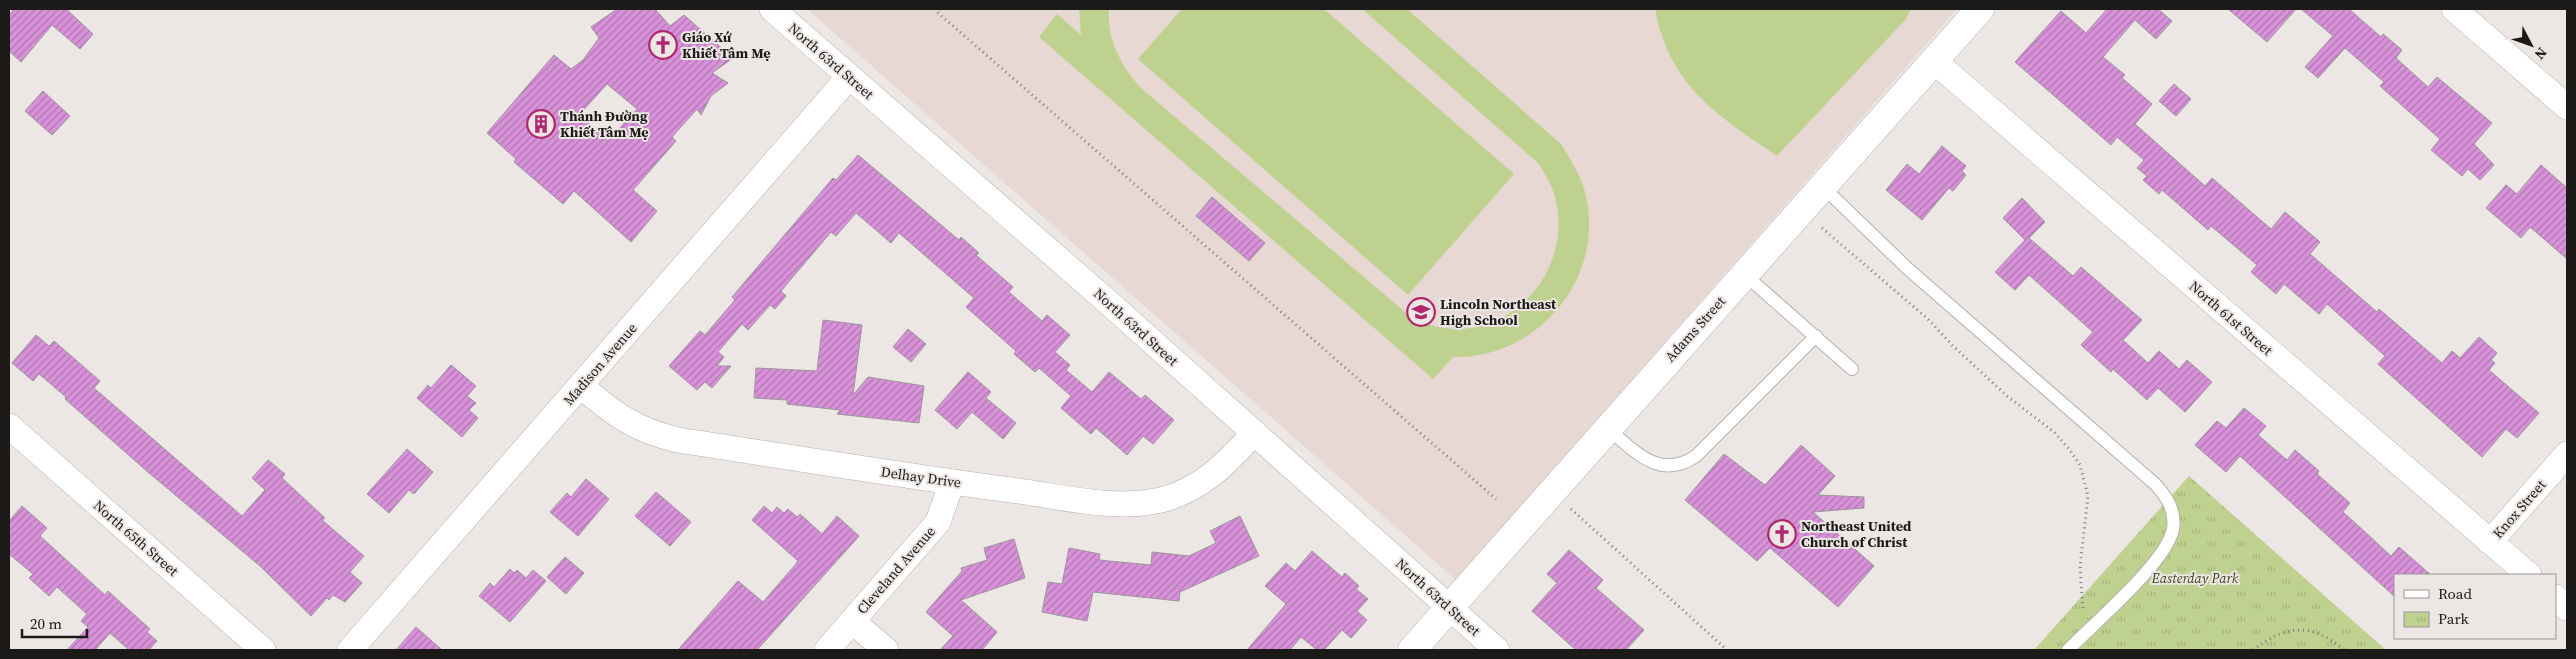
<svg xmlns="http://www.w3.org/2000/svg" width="2576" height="659" font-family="'Source Serif 4',serif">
  <defs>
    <pattern id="park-tufts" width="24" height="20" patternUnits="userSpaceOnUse" patternTransform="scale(1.25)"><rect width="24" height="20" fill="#bfd18e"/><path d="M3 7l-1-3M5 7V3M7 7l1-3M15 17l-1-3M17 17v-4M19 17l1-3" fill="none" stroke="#a4b37a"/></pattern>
    <pattern id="building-hatch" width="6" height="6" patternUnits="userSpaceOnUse" patternTransform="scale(1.25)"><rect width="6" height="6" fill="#d992da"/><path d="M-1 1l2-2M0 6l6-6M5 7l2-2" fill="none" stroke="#af76b0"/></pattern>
  </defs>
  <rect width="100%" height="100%" fill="#ece6e4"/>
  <!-- built -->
  <polygon fill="#e7d8d3" points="807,9 1957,9 1456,580"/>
  <!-- green -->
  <g fill="#bfd18e">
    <path d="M 1079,9 L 1109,9 C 1107,41 1121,66 1142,89 L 1404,311 C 1411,315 1417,320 1424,323 C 1501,351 1573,277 1556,201 C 1553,187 1546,175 1538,163 L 1362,9 L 1407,9 L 1561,144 C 1570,159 1580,174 1585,192 C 1607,276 1539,359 1453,357 L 1433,379 L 1039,37 L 1057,14 L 1081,35 Z"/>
    <polygon points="1182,9 1324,9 1514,174 1408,295 1138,59"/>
    <path d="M 1656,9 L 1911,9 L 1906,19 L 1777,156 C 1730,124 1681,94 1663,38 C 1659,28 1656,20 1656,9 Z"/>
  </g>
  <!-- park -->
  <polygon fill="url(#park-tufts)" points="2189,476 2386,650 2034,650"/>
  <!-- building -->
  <g fill="url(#building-hatch)" stroke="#9b969a" fill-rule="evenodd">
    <polygon points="14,9 66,9 93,34 80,49 52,25 21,62 9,51 9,15"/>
    <path d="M 617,9 L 655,9 L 670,26 L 684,15 L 733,58 L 712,73 L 728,83 L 711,96 L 701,115 L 697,109 L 672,137 L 676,141 L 633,190 L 657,211 L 631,242 L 574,191 L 563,204 L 514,162 L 516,159 L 487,133 L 554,55 L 571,69 L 583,60 L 599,38 L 591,27 ZM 607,84 L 637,109 L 608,141 L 579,115 Z"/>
    <polygon points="2107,9 2158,9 2172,21 2156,39 2135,20 2103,57 2125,75 2122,78 2152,104 2135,124 2205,186 2212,178 2271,229 2285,212 2320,242 2310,254 2377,312 2379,309 2442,363 2452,351 2460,358 2479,337 2497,353 2491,360 2495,363 2489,370 2539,413 2517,438 2506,429 2482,457 2378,364 2385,356 2327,304 2319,314 2284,284 2276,294 2251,272 2257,265 2211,226 2208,230 2162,190 2159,194 2143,180 2147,176 2137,168 2144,160 2117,137 2111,145 2015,62 2061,11 2086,33"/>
    <polygon points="2228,9 2296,9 2267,42"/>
    <polygon points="2301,9 2349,9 2381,37 2383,34 2402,50 2396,58 2428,87 2437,77 2492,123 2474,144 2494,165 2480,180 2468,169 2462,176 2431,150 2440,139 2380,86 2384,82 2345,48 2318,78 2305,67 2333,36"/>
    <polygon points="2174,84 2191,99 2176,116 2159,101"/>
    <polygon points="43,91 70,116 52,135 25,111"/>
    <polygon points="1942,146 1966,166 1962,171 1966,175 1953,191 1949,188 1922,220 1886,190 1907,164 1919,174"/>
    <polygon points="858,155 959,240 961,237 979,253 976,255 1013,287 1009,292 1042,321 1047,315 1070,335 1055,352 1070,365 1066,370 1092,392 1109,372 1141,399 1145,395 1174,420 1153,444 1143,436 1127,455 1096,428 1091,434 1061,408 1071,396 1039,368 1035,372 1014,354 1016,351 966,307 974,298 899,233 891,243 856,213 836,236 831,232 781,291 786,296 775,309 770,305 748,330 742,324 718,352 724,357 717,366 731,366 712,388 705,382 697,390 669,366 700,331 705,335 735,300 732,297 760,264 833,178 836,180"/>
    <polygon points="2541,165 2567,188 2567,259 2530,227 2521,238 2486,208 2506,185 2517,194"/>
    <polygon points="1212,197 1265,243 1249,261 1196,216"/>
    <polygon points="2022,198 2045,222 2029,238 2073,276 2081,267 2142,320 2123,340 2148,363 2159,351 2179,369 2187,360 2212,382 2185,412 2158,388 2147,400 2113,369 2111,372 2081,345 2093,332 2029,275 2015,290 1995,272 2025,240 2003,218"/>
    <polygon points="823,320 862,325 853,395 868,377 924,386 919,423 837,414 840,410 787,404 787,400 754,398 756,368 817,371"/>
    <polygon points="908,329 926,344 911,362 893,347"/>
    <polygon points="36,335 49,346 54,341 100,381 94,388 242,516 265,490 252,478 268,460 285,474 282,478 325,518 322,520 364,556 350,572 362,583 345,602 333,595 329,600 327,598 311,616 260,566 149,473 65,399 66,397 39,374 33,381 12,363"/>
    <polygon points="451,365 476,386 467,396 476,403 469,410 478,418 462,437 417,398 428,385 431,388"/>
    <polygon points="968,372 991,392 986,398 1016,423 1003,439 972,412 957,429 935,410"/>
    <polygon points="2244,408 2266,426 2258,435 2287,460 2295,450 2319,471 2317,474 2350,503 2343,512 2364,531 2391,556 2399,547 2431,575 2395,575 2395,597 2240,456 2226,472 2195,445 2217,421 2226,428"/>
    <polygon points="1801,445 1835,476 1818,495 1864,497 1864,508 1813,512 1874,566 1838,607 1770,548 1757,561 1685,500 1724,454 1765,485"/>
    <polygon points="407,449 433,472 414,494 409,490 389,513 367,494"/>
    <polygon points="586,479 609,499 578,536 550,512 567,493 571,497"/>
    <polygon points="656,492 691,522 670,546 635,516"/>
    <polygon points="22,506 47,528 40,536 105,595 108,591 150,629 147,632 157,641 149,650 129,650 110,633 95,650 67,650 88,627 81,621 87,614 57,587 49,596 29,578 33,574 9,554 9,521"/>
    <polygon points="764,506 772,513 777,507 784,513 788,509 797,517 800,514 822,534 837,516 859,536 757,650 678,650 738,581 763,602 796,564 798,561 752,520"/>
    <polygon points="1240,516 1259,556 1180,592 1179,601 1093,592 1087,621 1042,612 1048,582 1062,584 1069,548 1100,554 1099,560 1151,565 1152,552 1189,556 1216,543 1210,531"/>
    <polygon points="1014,539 1025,578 961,600 997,632 982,650 940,650 953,636 926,612 962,571 961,568 987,560 984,548"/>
    <polygon points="1569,550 1603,580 1596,588 1644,630 1626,650 1576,650 1532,611 1557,583 1547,574"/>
    <polygon points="1312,551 1342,577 1345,573 1359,586 1356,589 1368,599 1357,611 1367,620 1351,638 1342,630 1324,650 1317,650 1301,637 1290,650 1247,650 1286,604 1265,586 1286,563 1295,571"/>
    <polygon points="565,557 584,573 566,594 547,577"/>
    <polygon points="510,569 514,573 517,570 526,578 533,570 546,581 510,622 479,596 490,583 494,587"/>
    <polygon points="416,627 442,650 396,650"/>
  </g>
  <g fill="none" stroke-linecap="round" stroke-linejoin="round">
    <defs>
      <g id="service">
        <path d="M 1822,186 L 1907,268 L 2155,484 C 2167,497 2176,511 2173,529 C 2167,562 2093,624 2068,650"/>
        <polyline points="1744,274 1852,369"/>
        <path d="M 1607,428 C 1635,451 1659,481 1696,456 L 1816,336"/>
      </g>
      <g id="minor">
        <polyline points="772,9 1109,303 1497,650"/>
        <polyline points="2454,9 2567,107"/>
        <polyline points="1934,61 2529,575"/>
        <path d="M 581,386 C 614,414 635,430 678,440 C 789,457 899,475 1011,490 C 1059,496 1113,511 1161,500 C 1201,490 1227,463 1254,433"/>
        <polyline points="9,426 263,650"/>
        <polyline points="2490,542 2567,454"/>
        <polyline points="2555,597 2567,608"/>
        <polyline points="852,621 886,650"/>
        <polyline points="350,650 849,77"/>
        <polyline points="827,650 938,522 952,482"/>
      </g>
      <polyline id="secondary" points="1412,650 1980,9"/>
    </defs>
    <!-- service casing -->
    <use href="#service" stroke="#b7b1af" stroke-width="14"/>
    <!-- minor casing -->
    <use href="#minor" stroke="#b7b1af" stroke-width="26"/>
    <!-- secondary casing -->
    <use href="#secondary" stroke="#b7b1af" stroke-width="29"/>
    <!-- path -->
    <g stroke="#7d7977" stroke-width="3" stroke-dasharray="1 4" stroke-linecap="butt">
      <polyline points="940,9 937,12 1496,499"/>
      <polyline points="1822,228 1928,319 1953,346 2007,396 2054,432 2069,449 2080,465 2088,496 2080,567 2083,611"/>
      <polyline points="1571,509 1727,650"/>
      <path d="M 2253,650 C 2285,625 2312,622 2344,650"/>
    </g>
    <!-- service -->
    <use href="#service" stroke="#fff" stroke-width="12"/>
    <!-- minor -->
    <use href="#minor" stroke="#fff" stroke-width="25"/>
    <!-- secondary -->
    <use href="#secondary" stroke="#fff" stroke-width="28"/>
  </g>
  <!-- icons -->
  <defs>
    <symbol id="church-ring" viewBox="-11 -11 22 22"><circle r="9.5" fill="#ece6e4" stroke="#af286d" stroke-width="1.5"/><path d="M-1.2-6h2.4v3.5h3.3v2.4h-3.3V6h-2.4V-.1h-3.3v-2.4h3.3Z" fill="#af286d"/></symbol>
    <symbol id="building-ring" viewBox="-11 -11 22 22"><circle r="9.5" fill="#ece6e4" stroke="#af286d" stroke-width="1.5"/><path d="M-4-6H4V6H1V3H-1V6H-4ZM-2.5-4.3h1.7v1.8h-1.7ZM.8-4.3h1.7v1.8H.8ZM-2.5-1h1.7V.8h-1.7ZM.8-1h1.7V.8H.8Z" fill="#af286d"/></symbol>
    <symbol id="school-ring" viewBox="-11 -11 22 22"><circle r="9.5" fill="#ece6e4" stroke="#af286d" stroke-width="1.5"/><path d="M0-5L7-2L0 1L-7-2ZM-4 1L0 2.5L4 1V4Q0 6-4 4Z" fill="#af286d"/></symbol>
  </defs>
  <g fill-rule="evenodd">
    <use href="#church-ring" x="647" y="29" width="32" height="32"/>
    <use href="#building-ring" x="525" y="108" width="32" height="32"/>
    <use href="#school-ring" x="1405" y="296" width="32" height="32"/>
    <use href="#church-ring" x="1766" y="518" width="32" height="32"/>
  </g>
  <g text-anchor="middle" stroke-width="4" stroke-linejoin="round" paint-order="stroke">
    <!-- poi labels -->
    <g font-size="14" font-weight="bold" fill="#1c1a19" stroke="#ece6e4" text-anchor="start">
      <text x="682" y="42">Giáo Xứ<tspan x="682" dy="16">Khiết Tâm Mẹ</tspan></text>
      <text x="560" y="121">Thánh Đường<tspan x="560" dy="16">Khiết Tâm Mẹ</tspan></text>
      <text x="1440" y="309">Lincoln Northeast<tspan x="1440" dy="16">High School</tspan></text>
      <text x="1801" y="531">Northeast United<tspan x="1801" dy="16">Church of Christ</tspan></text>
    </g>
    <!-- street labels -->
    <g font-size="14" fill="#1c1a19" stroke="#ece6e4">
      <text transform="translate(831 61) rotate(41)" y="5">North 63rd Street</text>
      <text transform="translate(2231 318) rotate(41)" y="5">North 61st Street</text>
      <text transform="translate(1136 327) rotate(42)" y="5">North 63rd Street</text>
      <text transform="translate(1695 329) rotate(-48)" y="5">Adams Street</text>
      <text transform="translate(600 364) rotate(-49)" y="5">Madison Avenue</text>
      <text transform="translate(921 477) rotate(8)" y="5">Delhay Drive</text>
      <text transform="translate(2519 509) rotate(-49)" y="5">Knox Street</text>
      <text transform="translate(136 538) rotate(41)" y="5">North 65th Street</text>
      <text transform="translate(896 570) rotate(-49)" y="5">Cleveland Avenue</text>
      <text transform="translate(1438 597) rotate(42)" y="5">North 63rd Street</text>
    </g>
    <!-- park labels -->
    <g font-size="14" font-style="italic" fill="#3f4920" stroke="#ece6e4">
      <text x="2195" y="583">Easterday Park</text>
    </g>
  </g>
  <!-- border -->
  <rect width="2576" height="659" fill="none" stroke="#1c1a19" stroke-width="20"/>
  <!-- legend -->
  <rect x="2394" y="574" width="162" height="65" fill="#ece6e4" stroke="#999493"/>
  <rect x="2404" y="590" width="25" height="8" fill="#ffffff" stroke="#999493"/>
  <text x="2438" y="599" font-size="15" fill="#1c1a19">Road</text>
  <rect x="2404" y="612" width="25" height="15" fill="url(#park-tufts)" stroke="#999493"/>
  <text x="2438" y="624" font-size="15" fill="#1c1a19">Park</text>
  <!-- north arrow -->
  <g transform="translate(2531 45) rotate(131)" stroke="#ece6e4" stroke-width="4" paint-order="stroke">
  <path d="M0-4L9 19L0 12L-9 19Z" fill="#1c1a19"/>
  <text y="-8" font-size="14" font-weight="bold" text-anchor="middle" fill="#1c1a19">N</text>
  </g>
  <!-- scale -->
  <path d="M22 629v8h65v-8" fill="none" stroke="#1c1a19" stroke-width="2.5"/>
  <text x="30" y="629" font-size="15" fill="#1c1a19" stroke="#ece6e4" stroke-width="4" paint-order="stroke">20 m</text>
</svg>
